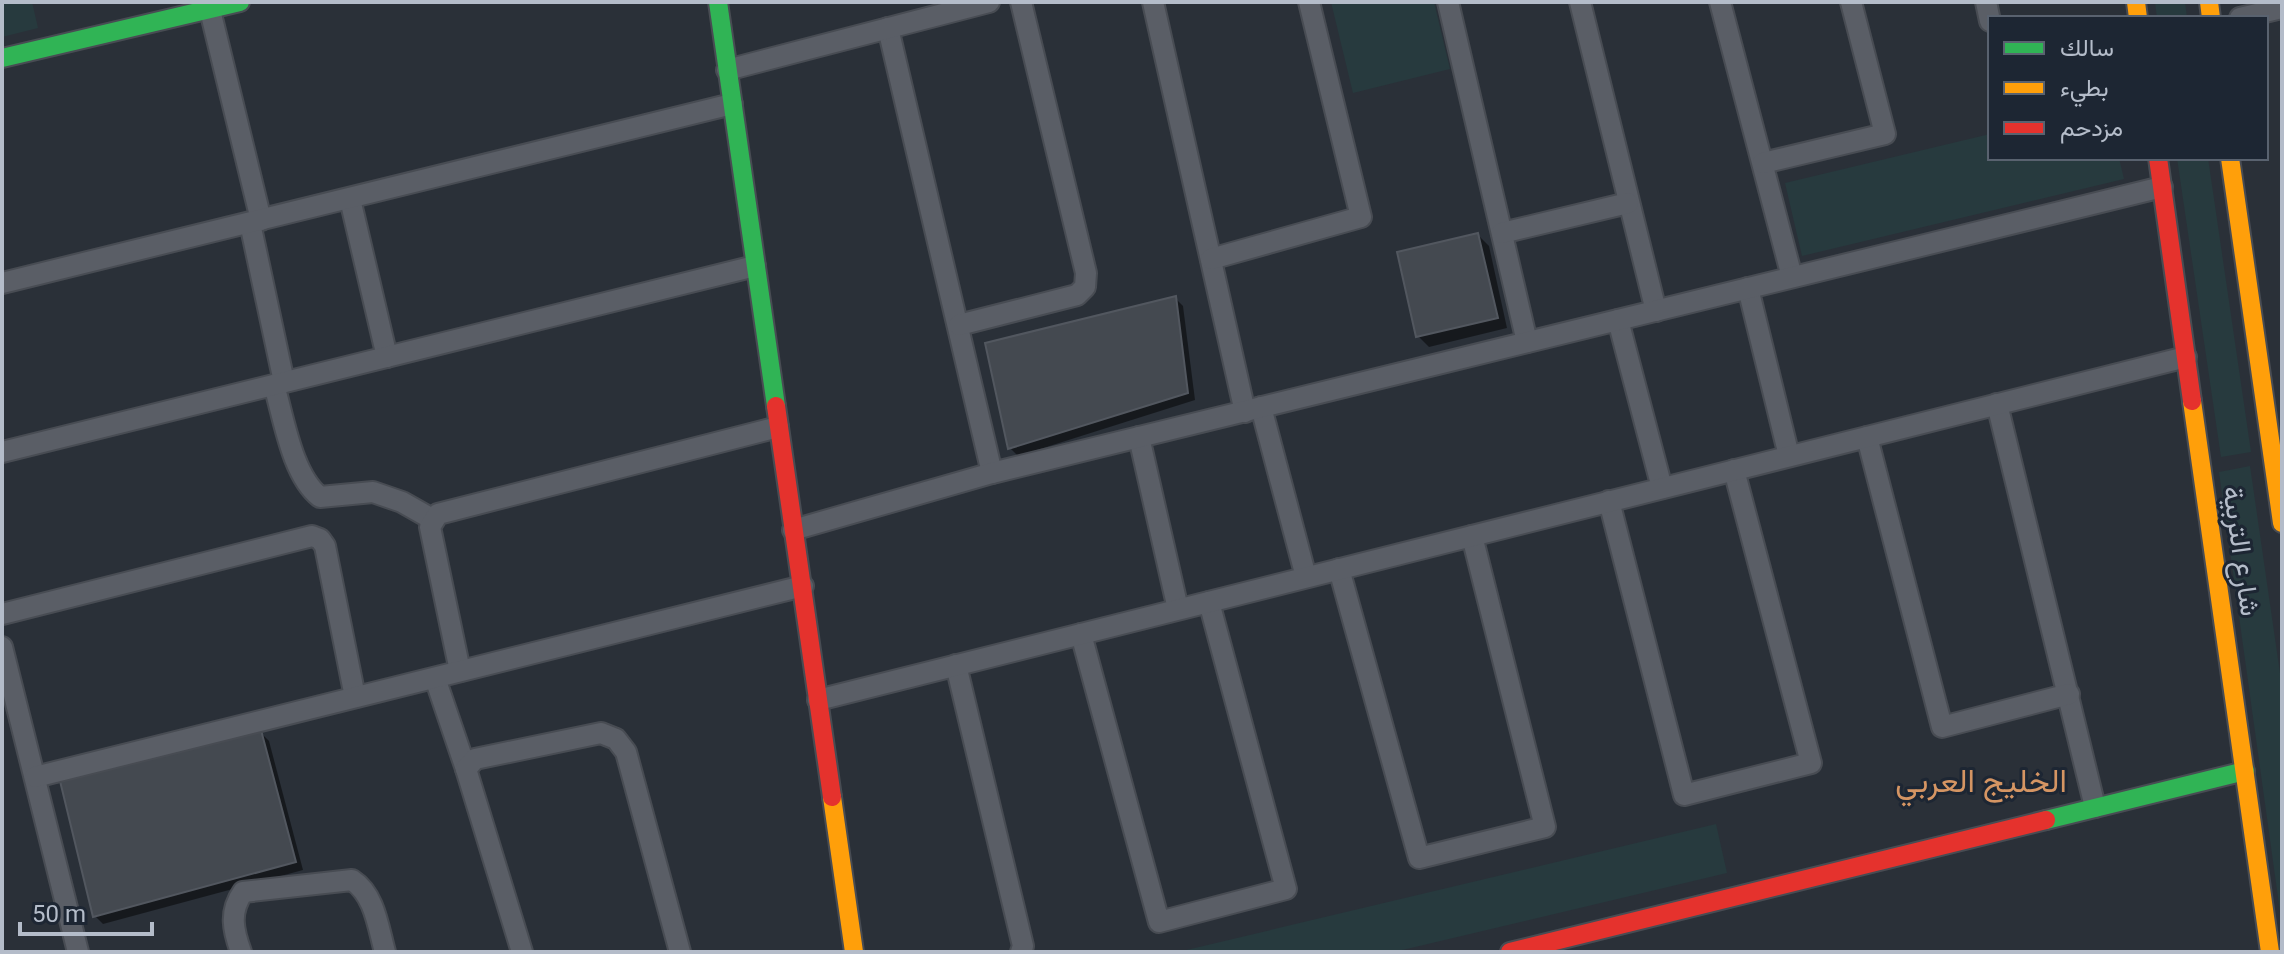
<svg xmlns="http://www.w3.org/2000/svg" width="2284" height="954" font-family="Roboto,Vazirmatn,sans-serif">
  <rect width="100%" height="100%" fill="#2a3038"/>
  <!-- green -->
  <g fill="#273a3e">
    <polygon points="2,2 32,2 38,28 2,37"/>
    <polygon points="1331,2 1434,2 1450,69 1353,93"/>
    <polygon points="2155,2 2185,2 2187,18 2157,18"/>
    <polygon points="1990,134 1990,158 2119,158 2124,179 1802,256 1785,183"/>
    <polygon points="2177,158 2208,158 2251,452 2221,457"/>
    <polygon points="2250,466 2282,687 2282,926 2219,472"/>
    <polygon points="1716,824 1727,873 1394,952 1178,952"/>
  </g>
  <!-- shadow -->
  <g fill="#0007">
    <polygon points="1478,235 1489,246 1507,328 1429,347 1418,336"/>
    <polygon points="1175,298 1183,306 1195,400 1018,456 1010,448"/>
    <polygon points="261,733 269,741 303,870 103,924 95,916"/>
  </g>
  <!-- building -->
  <g fill="#444950" stroke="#52575f" stroke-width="2">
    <polygon points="1478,233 1498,318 1416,337 1397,252"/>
    <polygon points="1176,296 1188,393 1008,449 985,343"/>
    <polygon points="261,730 296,862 93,917 60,781"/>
  </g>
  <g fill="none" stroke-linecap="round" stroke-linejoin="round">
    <defs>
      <g id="street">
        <polyline points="1153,2 1245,412"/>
        <polyline points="1448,2 1527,342"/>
        <polyline points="1580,2 1656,311"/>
        <polyline points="1720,2 1792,277"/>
        <polyline points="1986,2 1990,21"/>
        <polyline points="210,10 261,220"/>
        <polyline points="2240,18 2282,8"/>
        <polyline points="888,28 992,473"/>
        <polyline points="727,70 989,2"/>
        <polyline points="1763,163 1885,134 1851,2"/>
        <polyline points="350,199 387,357"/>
        <polyline points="250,223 284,382"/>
        <polyline points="1502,233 1628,203"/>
        <polyline points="1211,259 1361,217 1309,2"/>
        <polyline points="2,283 732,104"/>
        <polyline points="1748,288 1789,456"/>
        <polyline points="1618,320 1662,488"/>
        <polyline points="959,325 1077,295 1085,287 1086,273 1021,2"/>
        <path d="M 274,385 C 284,419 292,475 320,497 L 373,492 L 402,502 L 432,519"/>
        <polyline points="1997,404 2095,807"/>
        <polyline points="1261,407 1306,577"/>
        <polyline points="1139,437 1178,609"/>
        <polyline points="1867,437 1942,727 2069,694"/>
        <polyline points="2,452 755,266"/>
        <polyline points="1609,501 1684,795 1811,763 1734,470"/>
        <polyline points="793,530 992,473 2162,187"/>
        <polyline points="1339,569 1419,858 1545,827 1472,536"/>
        <polyline points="2,614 312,536 320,539 325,546 355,697"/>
        <polyline points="1081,634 1159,922 1286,889 1209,602"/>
        <polyline points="2,647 78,952"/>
        <polyline points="956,665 1023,946 1021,952"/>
        <polyline points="460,671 430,527 438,514 778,427"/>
        <polyline points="435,678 466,769"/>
        <polyline points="818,700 2186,357"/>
        <polyline points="35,777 803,586"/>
        <path d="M 241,952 C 233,930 229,912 243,892 L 352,880 C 375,895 378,927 385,952"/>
        <polyline points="522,952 466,769 475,759 601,733 616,739 626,752 680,952"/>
      </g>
      <g id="fast">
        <polyline points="718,2 776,406"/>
        <polyline points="2,58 240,2"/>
        <polyline points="2046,820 2245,771"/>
      </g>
      <g id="slow">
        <polyline points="2136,2 2138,18"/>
        <polyline points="2209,2 2211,18"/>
        <polyline points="2230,158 2282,523"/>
        <polyline points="2192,401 2270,952"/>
        <polyline points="832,797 854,952"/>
      </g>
      <g id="jam">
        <polyline points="2158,158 2192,401"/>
        <polyline points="776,406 832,797"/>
        <polyline points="1510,952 2046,820"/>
      </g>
    </defs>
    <!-- street casing -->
    <use href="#street" stroke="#484c53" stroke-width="24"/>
    <!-- fast casing -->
    <use href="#fast" stroke="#484c53" stroke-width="22"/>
    <!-- slow casing -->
    <use href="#slow" stroke="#484c53" stroke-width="22"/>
    <!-- jam casing -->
    <use href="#jam" stroke="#484c53" stroke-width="22"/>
    <!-- street -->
    <use href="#street" stroke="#5a5e66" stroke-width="20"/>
    <!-- fast -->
    <use href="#fast" stroke="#30b455" stroke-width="18"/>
    <!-- slow -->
    <use href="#slow" stroke="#ff9f0a" stroke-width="18"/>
    <!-- jam -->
    <use href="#jam" stroke="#e5322d" stroke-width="18"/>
  </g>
  <g text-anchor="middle" stroke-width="6" stroke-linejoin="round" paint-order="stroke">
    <!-- street labels -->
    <g font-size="28" fill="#b4bcc9" stroke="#1d2633">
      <text transform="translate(2242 551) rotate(82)" y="10">شارع التربية</text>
    </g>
    <!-- quarter labels -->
    <g font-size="32" fill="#d59563" stroke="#1d2633">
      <text x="1981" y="792">الخليج العربي</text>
    </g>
  </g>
  <!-- border -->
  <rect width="2284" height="954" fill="none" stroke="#b4bcc9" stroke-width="8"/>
  <!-- legend -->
  <rect x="1988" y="16" width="280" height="144" fill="#1d2633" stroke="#59626f" stroke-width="2"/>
  <rect x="2004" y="42" width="40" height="12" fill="#30b455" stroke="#59626f" stroke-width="2"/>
  <text x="2060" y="56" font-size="24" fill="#b4bcc9">سالك</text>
  <rect x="2004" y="82" width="40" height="12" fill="#ff9f0a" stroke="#59626f" stroke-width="2"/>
  <text x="2060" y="96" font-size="24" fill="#b4bcc9">بطيء</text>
  <rect x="2004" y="122" width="40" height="12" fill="#e5322d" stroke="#59626f" stroke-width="2"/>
  <text x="2060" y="136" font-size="24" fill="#b4bcc9">مزدحم</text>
  <!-- scale -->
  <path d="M20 922v12h132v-12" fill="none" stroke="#b4bcc9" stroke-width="4"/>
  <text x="32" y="922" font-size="24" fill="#b4bcc9" stroke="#1d2633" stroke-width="6" paint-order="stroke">50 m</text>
</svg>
